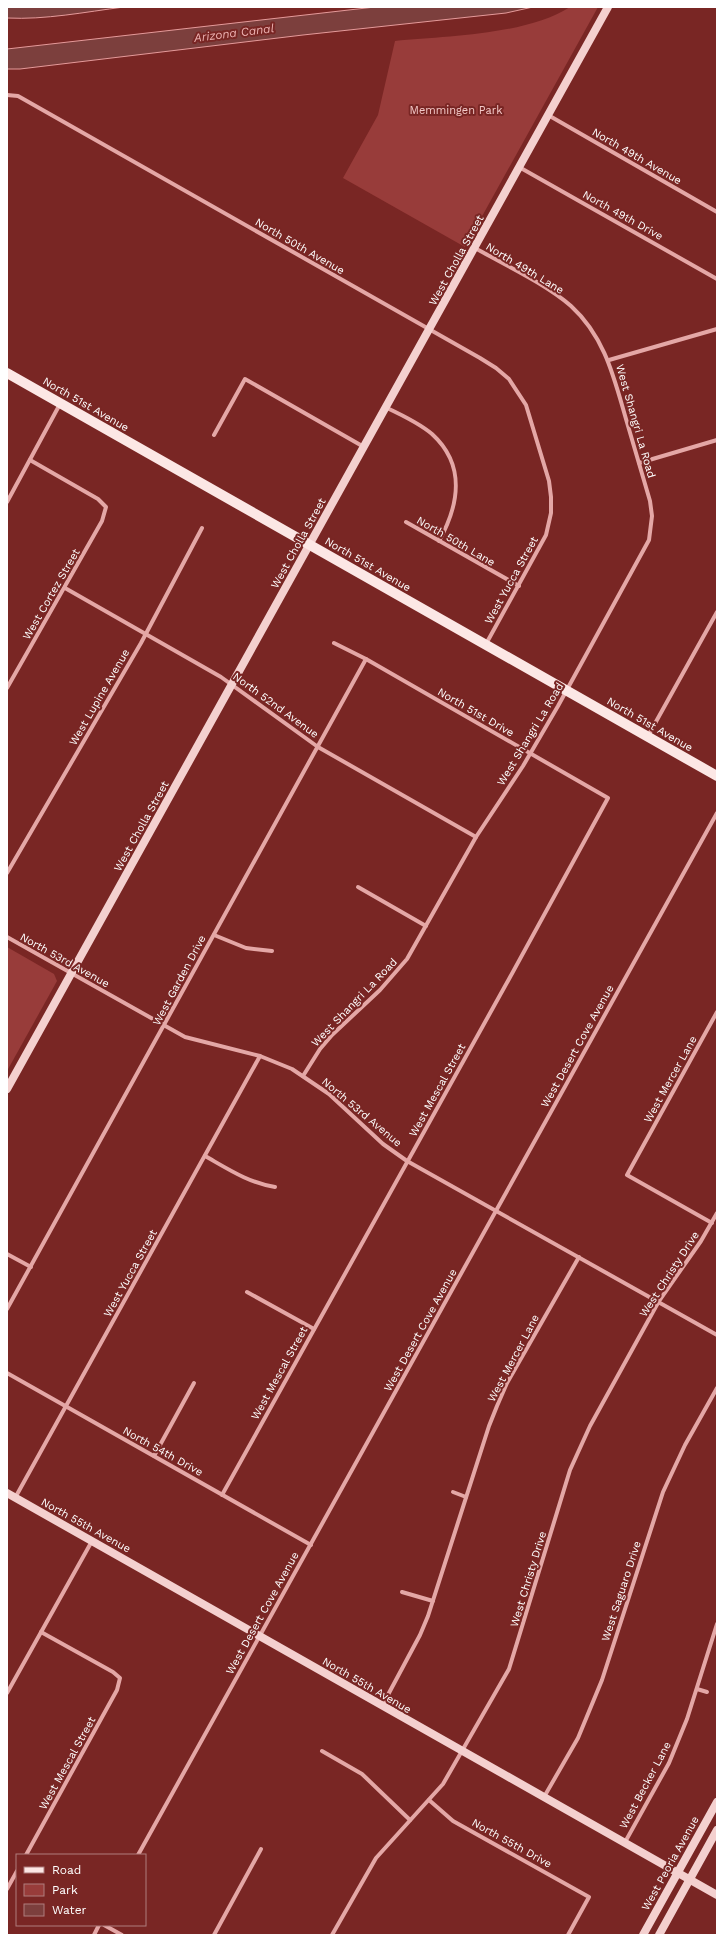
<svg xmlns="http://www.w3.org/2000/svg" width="724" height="1942" font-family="'Work Sans',sans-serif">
  <rect width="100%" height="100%" fill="#792624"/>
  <!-- green -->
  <g fill="#983c3a">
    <path d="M 570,7 L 598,7 L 465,247 L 343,178 L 378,115 L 395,41 C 446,36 527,35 570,7 Z"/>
    <polygon points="7,947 54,974 57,981 7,1071"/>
  </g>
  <!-- water -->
  <g fill="#7c3f3d" stroke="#e59a9a">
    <path d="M 7,7 L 124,7 C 85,12 45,20 7,18 Z"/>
    <polygon points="375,7 533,7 506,13 303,35 20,69 7,69 7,49"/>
  </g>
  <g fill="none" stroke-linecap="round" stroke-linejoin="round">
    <!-- street -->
    <g stroke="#e4a7a6" stroke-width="4">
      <polyline points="7,95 18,96 480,358 496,368 509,379 526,405 549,481 551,497 551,513 546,535 486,644"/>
      <polyline points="548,115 717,212"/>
      <polyline points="519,167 717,279"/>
      <polyline points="609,360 717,329"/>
      <path d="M 387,408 C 402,415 419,423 432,434 C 466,465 459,505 439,541"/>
      <polyline points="214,435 245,379 364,447"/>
      <polyline points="639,463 717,440"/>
      <polyline points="7,502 60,404"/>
      <polyline points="406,522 519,586"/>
      <polyline points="65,588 221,677 318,747 476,837"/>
      <polyline points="7,688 102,521 106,507 98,499 30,460"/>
      <polyline points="648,736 717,612"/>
      <polyline points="7,873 141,643 202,528"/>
      <polyline points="358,887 426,926"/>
      <polyline points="214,935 246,948 272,951"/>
      <polyline points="7,937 185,1037 260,1056 292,1069 329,1094 383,1144 407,1161 717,1335"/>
      <path d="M 303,1076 L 320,1049 L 332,1035 L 380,990 L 407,959 L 476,837 L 523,766 L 558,706 L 649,540 L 652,516 L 650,501 C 642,474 634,447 626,419 C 614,378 605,337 571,306 C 546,284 505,265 475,248"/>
      <path d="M 205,1156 C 228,1169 249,1183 275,1187"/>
      <polyline points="712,1223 627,1175 717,1012"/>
      <polyline points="7,1254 31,1267"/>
      <polyline points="247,1292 314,1329"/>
      <polyline points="7,1309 366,659"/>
      <polyline points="7,1373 311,1545"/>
      <polyline points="154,1456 194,1383"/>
      <polyline points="453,1492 466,1497"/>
      <polyline points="222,1495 509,979 608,798 366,659 334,643"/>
      <polyline points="15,1498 260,1056"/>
      <polyline points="402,1592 433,1601"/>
      <polyline points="697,1689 707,1692"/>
      <polyline points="7,1693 92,1541"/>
      <polyline points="382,1706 420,1635 428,1616 489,1426 497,1406 507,1383 579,1257"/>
      <polyline points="322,1751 362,1774 410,1820"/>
      <polyline points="544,1797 578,1738 602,1680 663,1492 685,1445 717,1388"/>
      <polyline points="429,1800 453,1821 589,1897 568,1935"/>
      <polyline points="624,1844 669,1763 687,1719 717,1624"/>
      <polyline points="26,1855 117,1690 120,1678 113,1672 41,1632"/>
      <polyline points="138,1855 717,813"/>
      <polyline points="7,1889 17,1871"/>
      <polyline points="104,1925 122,1935"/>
      <polyline points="94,1935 99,1925"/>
      <polyline points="214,1935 261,1849"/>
      <polyline points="332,1935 376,1858 443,1784 509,1669 570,1470 590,1426 659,1301 701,1241 717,1213"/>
    </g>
    <!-- secondary -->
    <g stroke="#f4d0cf" stroke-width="8">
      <polyline points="7,1089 608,7"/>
      <polyline points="7,1493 717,1895"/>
      <polyline points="643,1935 717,1802"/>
      <polyline points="659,1935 717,1830"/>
    </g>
    <!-- primary -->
    <polyline stroke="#fce7e5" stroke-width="10" points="7,373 717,776"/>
  </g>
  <g text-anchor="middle" stroke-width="4" stroke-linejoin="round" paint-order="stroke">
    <!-- park labels -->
    <g font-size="11" fill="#f3c9c8" stroke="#792624">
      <text x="456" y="114">Memmingen Park</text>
    </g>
    <!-- street labels -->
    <g font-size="11" fill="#fff" stroke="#792624">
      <text transform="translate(637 156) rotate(30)" y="4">North 49th Avenue</text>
      <text transform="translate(623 215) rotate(29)" y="4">North 49th Drive</text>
      <text transform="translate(300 246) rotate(30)" y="4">North 50th Avenue</text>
      <text transform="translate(456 260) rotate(-61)" y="4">West Cholla Street</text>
      <text transform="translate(525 268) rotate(31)" y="4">North 49th Lane</text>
      <text transform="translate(86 404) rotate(30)" y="4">North 51st Avenue</text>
      <text transform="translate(636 421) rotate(74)" y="4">West Shangri La Road</text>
      <text transform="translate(456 541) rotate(30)" y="4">North 50th Lane</text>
      <text transform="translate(298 543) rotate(-61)" y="4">West Cholla Street</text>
      <text transform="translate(368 564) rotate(30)" y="4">North 51st Avenue</text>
      <text transform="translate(511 580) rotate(-61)" y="4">West Yucca Street</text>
      <text transform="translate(51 594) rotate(-60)" y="4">West Cortez Street</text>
      <text transform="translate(99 697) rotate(-60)" y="4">West Lupine Avenue</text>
      <text transform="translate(276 705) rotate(36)" y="4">North 52nd Avenue</text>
      <text transform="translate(476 712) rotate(30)" y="4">North 51st Drive</text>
      <text transform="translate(650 724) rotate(30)" y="4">North 51st Avenue</text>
      <text transform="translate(530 734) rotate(-59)" y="4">West Shangri La Road</text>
      <text transform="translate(141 826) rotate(-61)" y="4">West Cholla Street</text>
      <text transform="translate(65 960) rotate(29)" y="4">North 53rd Avenue</text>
      <text transform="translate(179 980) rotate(-62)" y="4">West Garden Drive</text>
      <text transform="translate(354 1002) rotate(-46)" y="4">West Shangri La Road</text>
      <text transform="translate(577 1046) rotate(-61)" y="4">West Desert Cove Avenue</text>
      <text transform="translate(670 1079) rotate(-61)" y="4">West Mercer Lane</text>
      <text transform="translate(437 1090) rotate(-61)" y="4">West Mescal Street</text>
      <text transform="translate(362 1112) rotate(40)" y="4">North 53rd Avenue</text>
      <text transform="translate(130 1273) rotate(-61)" y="4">West Yucca Street</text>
      <text transform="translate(669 1274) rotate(-57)" y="4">West Christy Drive</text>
      <text transform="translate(420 1330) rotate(-61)" y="4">West Desert Cove Avenue</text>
      <text transform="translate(513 1358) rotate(-62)" y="4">West Mercer Lane</text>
      <text transform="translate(279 1373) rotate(-61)" y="4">West Mescal Street</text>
      <text transform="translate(163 1451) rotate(29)" y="4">North 54th Drive</text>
      <text transform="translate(86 1525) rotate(29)" y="4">North 55th Avenue</text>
      <text transform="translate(528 1579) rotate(-73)" y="4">West Christy Drive</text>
      <text transform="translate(621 1591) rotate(-72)" y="4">West Saguaro Drive</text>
      <text transform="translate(262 1613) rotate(-61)" y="4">West Desert Cove Avenue</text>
      <text transform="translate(367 1685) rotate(30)" y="4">North 55th Avenue</text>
      <text transform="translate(67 1763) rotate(-61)" y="4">West Mescal Street</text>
      <text transform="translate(645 1785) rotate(-62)" y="4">West Becker Lane</text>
      <text transform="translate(512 1843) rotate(29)" y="4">North 55th Drive</text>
      <text transform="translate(670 1863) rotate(-61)" y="4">West Peoria Avenue</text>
    </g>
    <!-- water labels -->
    <g font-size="12" font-style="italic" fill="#ecb1b1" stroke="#792624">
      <text transform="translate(234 33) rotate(-7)" y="4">Arizona Canal</text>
    </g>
  </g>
  <!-- border -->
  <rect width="724" height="1942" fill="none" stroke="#ffffff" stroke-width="16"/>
  <!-- legend -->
  <rect x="16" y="1854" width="130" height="72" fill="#792624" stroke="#af7d7c"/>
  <rect x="24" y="1867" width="20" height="6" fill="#fce7e5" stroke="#af7d7c"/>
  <text x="52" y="1874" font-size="12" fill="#ffffff">Road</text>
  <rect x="24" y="1884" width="20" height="12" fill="#983c3a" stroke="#af7d7c"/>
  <text x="52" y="1894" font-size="12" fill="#ffffff">Park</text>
  <rect x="24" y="1904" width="20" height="12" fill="#7c3f3d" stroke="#af7d7c"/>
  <text x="52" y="1914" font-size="12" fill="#ffffff">Water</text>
</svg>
